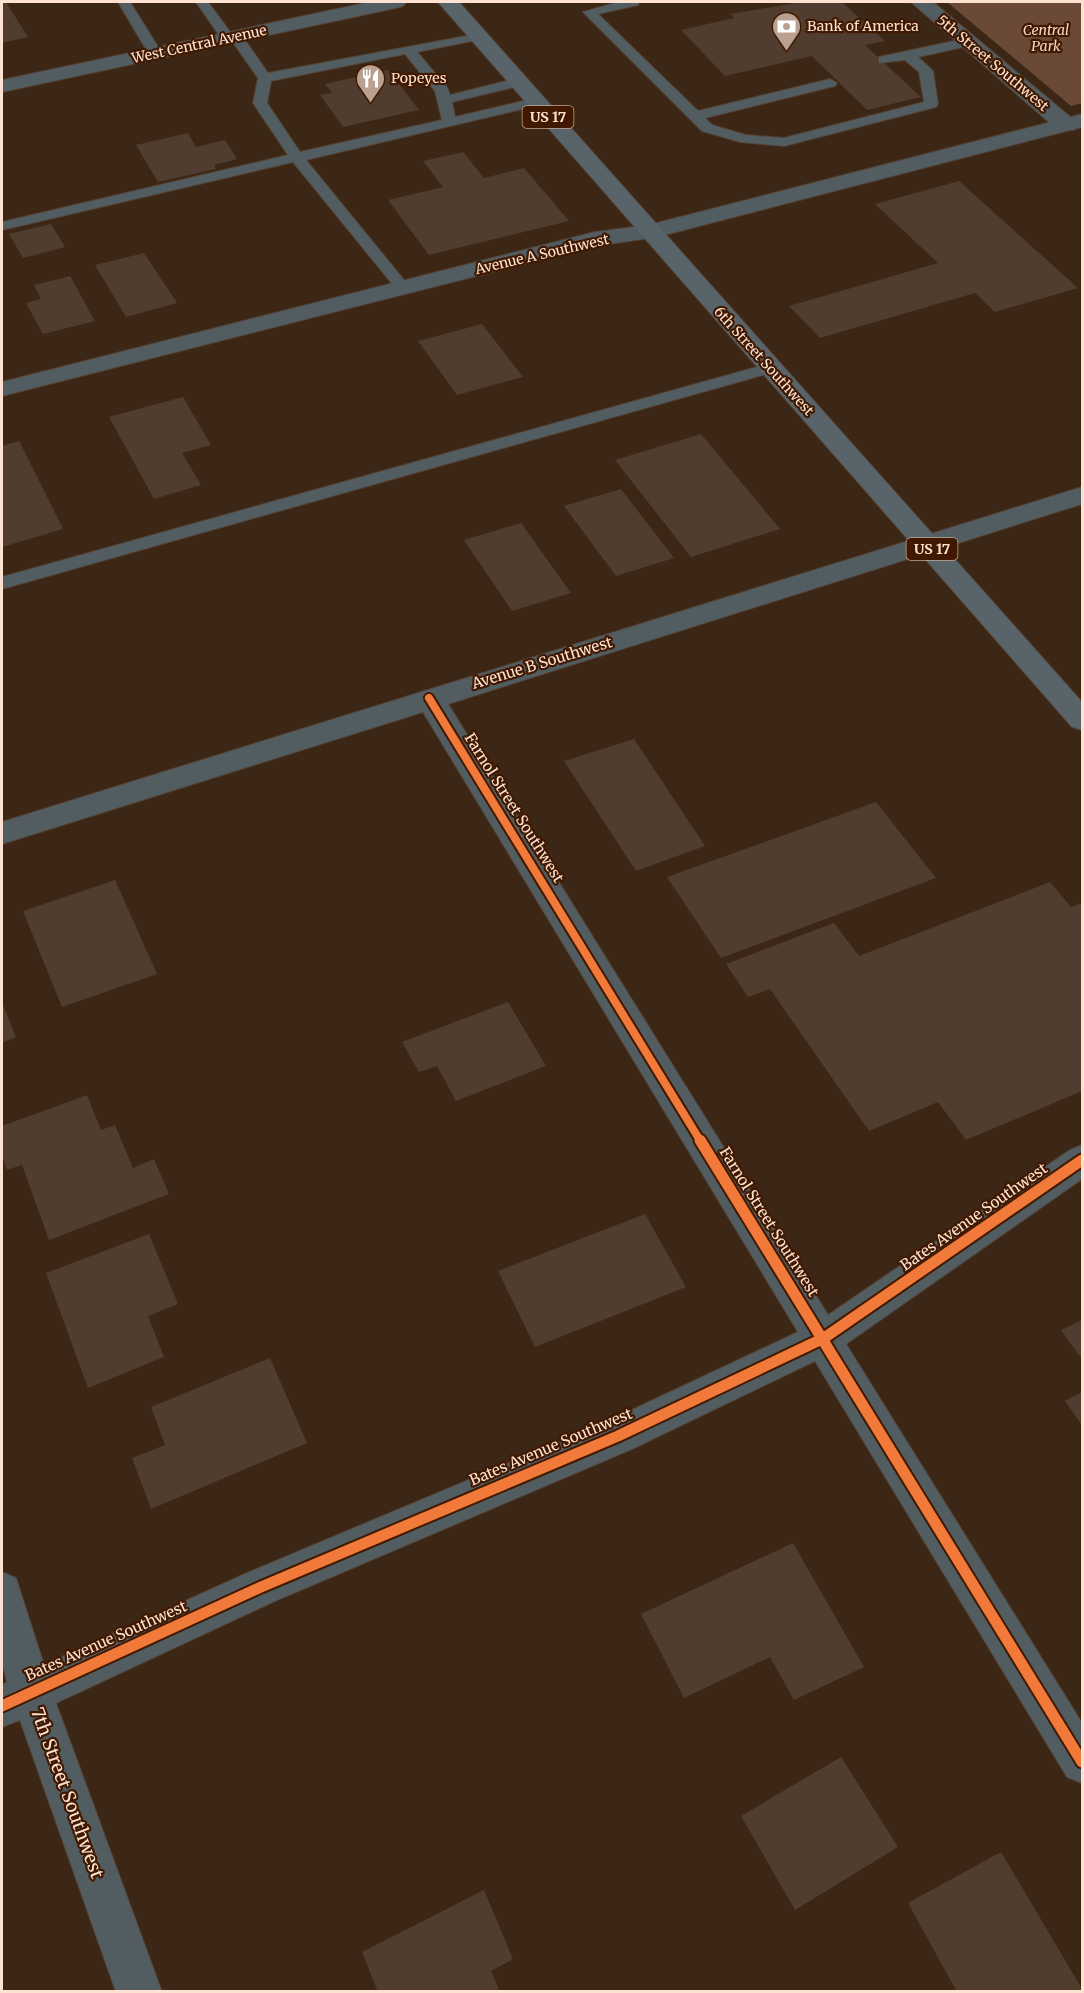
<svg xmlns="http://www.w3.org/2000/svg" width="1084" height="1993" font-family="Merriweather,serif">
  <rect width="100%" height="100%" fill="#3c2615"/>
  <!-- green -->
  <polygon fill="#6a4a37" points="947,2 1082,2 1082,103 1071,106"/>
  <!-- building -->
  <g fill="#513d2f">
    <polygon points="2,2 6,2 28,37 2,43"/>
    <polygon points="802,2 842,2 885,41 865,45 921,97 867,110 812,56 725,76 681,30 734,18 730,14"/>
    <polygon points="388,70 419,110 343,127 320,95 332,93 325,84"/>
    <polygon points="188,133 196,147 225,140 237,159 214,165 216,169 158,182 136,145"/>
    <polygon points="463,152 484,178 524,168 569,221 429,255 388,200 443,187 423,161"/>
    <polygon points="959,181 1078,288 995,312 975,293 820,338 789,306 938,263 875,204"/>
    <polygon points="51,224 65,247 23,258 9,234"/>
    <polygon points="144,253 177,303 126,317 95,265"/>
    <polygon points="70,276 95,321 43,334 26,303 41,299 34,285"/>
    <polygon points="482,324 523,377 457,395 418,341"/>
    <polygon points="183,397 211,445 182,453 201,485 154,499 109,417"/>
    <polygon points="701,434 780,529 691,557 615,460"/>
    <polygon points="19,441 63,529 2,547 2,446"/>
    <polygon points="621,489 674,558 616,576 564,506"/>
    <polygon points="521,523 571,593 512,611 464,540"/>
    <polygon points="634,739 705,846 636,871 564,761"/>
    <polygon points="876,802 936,878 721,958 667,877"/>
    <polygon points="115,880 157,974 62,1007 23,911"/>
    <polygon points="1050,882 1071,907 1082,903 1082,1091 966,1140 938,1102 869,1131 770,989 748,997 726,964 834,923 859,956"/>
    <polygon points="2,1002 16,1037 2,1043"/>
    <polygon points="508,1002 546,1066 456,1101 437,1066 419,1072 402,1042"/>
    <polygon points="87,1095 101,1130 115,1125 133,1168 154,1159 169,1194 49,1240 22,1165 7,1170 2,1156 2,1126"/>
    <polygon points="645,1214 686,1287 535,1347 498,1271"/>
    <polygon points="149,1234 178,1304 148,1316 164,1357 88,1388 46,1273"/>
    <polygon points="1082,1320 1082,1359 1061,1330"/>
    <polygon points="270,1358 307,1443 151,1509 132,1458 165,1445 151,1407"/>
    <polygon points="1082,1392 1082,1425 1065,1401"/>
    <polygon points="793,1543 864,1667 794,1700 770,1657 684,1698 641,1614"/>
    <polygon points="841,1757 898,1847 795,1910 741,1816"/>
    <polygon points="1001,1852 1082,1989 1082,1992 957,1992 908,1903"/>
    <polygon points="484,1890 513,1959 491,1971 500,1992 378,1992 362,1952"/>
  </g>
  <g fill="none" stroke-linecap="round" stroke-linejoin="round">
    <defs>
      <g id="service">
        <polygon points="118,2 130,2 162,53 160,56 150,56"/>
        <path d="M 196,2 L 208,2 L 231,33 L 240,33 L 268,73 L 482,33 L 482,39 L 417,52 L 447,87 L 450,95 L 518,78 L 525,82 L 523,85 L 452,102 L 455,117 L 535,98 L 542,102 L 535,106 L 306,160 L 408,285 L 411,288 L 408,291 L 398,291 L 293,162 L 2,230 L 2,222 L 288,155 L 253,103 L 258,78 L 232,41 L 223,41 ZM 405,54 L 435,91 L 442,120 L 300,152 L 267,103 L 271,81 Z"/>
        <polygon points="618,2 639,2 638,5 598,14 698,111 830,79 837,83 835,86 705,118 712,125 746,135 784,138 924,102 919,72 905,60 879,63 879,57 968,38 975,42 973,45 918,57 933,71 938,104 936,107 784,146 740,142 702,131 583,12"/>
        <polygon points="771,363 777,365 779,368 777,371 2,589 2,577"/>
      </g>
      <g id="minor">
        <polygon points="911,2 933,2 1074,120 1077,125 1074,130 1058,130"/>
        <polygon points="649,225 657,227 661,232 657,237 595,246 2,396 2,382 595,232"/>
        <polygon points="1082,487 1082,504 448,704 828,1315 1070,1150 1082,1145 1082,1179 846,1344 1082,1723 1082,1783 1067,1777 815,1361 632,1449 275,1601 56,1703 162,1992 116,1992 20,1720 2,1727 2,1685 7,1682 2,1662 2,1572 16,1578 44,1665 247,1573 604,1423 798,1332 423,712 2,844 2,822"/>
      </g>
      <g id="tertiary">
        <polygon points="370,2 406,2 403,6 396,8 2,92 2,80"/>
        <polygon points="1082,114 1082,127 649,239 641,237 637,232 641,227"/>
      </g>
      <polygon id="trunk" points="438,2 459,2 1082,702 1082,730 1072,727"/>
    </defs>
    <!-- service casing -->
    <use href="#service" stroke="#544133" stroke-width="2"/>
    <!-- minor casing -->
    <use href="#minor" stroke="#544133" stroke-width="2"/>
    <!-- tertiary casing -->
    <use href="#tertiary" stroke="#544133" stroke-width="2"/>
    <!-- trunk casing -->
    <use href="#trunk" stroke="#544133" stroke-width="2"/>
    <!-- service -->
    <use href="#service" fill="#525d62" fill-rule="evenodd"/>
    <!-- minor -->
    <use href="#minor" fill="#525d62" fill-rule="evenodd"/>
    <!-- tertiary -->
    <use href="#tertiary" fill="#525d62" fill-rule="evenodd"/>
    <!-- trunk -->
    <use href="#trunk" fill="#58646a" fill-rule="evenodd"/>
    <defs>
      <polyline id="cycleway-far1" points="429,698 701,1142"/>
      <g id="cycleway">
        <polyline points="700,1140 1082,1762"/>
        <polyline points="2,1706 261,1587 618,1436 824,1338 1082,1160"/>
      </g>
    </defs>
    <!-- cycleway-far1 casing -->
    <use href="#cycleway-far1" stroke="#401900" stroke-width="12"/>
    <!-- cycleway casing -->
    <use href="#cycleway" stroke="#401900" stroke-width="15"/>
    <!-- cycleway-far1 -->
    <use href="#cycleway-far1" stroke="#f17a3a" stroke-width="8"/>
    <!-- cycleway -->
    <use href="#cycleway" stroke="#f17a3a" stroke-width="11"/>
  </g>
  <!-- icons -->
  <defs>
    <symbol id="bank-pin" viewBox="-11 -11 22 30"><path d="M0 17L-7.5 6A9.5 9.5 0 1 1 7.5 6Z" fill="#b9a090" stroke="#401900"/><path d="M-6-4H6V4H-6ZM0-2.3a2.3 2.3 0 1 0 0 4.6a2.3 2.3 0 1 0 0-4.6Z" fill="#fff"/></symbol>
    <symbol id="restaurant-pin" viewBox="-11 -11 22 30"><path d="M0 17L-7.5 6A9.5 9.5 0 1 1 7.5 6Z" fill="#b9a090" stroke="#401900"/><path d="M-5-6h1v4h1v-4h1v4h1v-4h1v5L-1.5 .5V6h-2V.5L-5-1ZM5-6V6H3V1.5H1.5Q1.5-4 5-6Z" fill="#fff"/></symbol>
  </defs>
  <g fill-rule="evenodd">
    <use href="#bank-pin" x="770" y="10" width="33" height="45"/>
    <use href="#restaurant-pin" x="354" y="62" width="33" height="45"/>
  </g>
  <g text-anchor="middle" stroke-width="4.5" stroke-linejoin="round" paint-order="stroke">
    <!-- far-poi labels -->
    <g font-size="14" fill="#fde2d2" stroke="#401900" text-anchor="start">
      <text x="807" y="31">Bank of America</text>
      <text x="391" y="83">Popeyes</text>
    </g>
    <!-- far-park labels -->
    <g font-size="14" font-style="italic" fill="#f7d7c3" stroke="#401900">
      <text x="1046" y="35">Central<tspan x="1046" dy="16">Park</tspan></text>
    </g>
    <!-- far-street labels -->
    <g font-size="14" fill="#fde2d2" stroke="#401900">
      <text transform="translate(199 44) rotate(-12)" y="5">West Central Avenue</text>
      <text transform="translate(993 63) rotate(40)" y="5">5th Street Southwest</text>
      <text transform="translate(542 254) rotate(-13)" y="5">Avenue A Southwest</text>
      <text transform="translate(764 361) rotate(48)" y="5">6th Street Southwest</text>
    </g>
    <!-- shield labels -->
    <g fill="#401900" stroke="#c4a693" stroke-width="1.5">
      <rect x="522.5" y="106" width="51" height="22" rx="4.5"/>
      <rect x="906.5" y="538" width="51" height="22" rx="4.5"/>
    </g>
    <g font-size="14" font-weight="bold" fill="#fde2d2">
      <text x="548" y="122">US 17</text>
      <text x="932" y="554">US 17</text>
    </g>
    <!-- street labels -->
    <g font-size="15" fill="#fde2d2" stroke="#401900">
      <text transform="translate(542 663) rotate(-17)" y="5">Avenue B Southwest</text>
      <text transform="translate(514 808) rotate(58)" y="5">Farnol Street Southwest</text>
      <text transform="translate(974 1217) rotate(-35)" y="5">Bates Avenue Southwest</text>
      <text transform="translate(769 1222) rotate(58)" y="5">Farnol Street Southwest</text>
      <text transform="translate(551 1447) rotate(-23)" y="5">Bates Avenue Southwest</text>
      <text transform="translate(106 1641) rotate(-24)" y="5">Bates Avenue Southwest</text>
    </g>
    <!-- near-street labels -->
    <g font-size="18" fill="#fde2d2" stroke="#401900">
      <text transform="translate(67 1793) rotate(70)" y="6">7th Street Southwest</text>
    </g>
  </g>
  <!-- border -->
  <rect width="1084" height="1993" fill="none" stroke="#fde2d2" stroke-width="6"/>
</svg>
